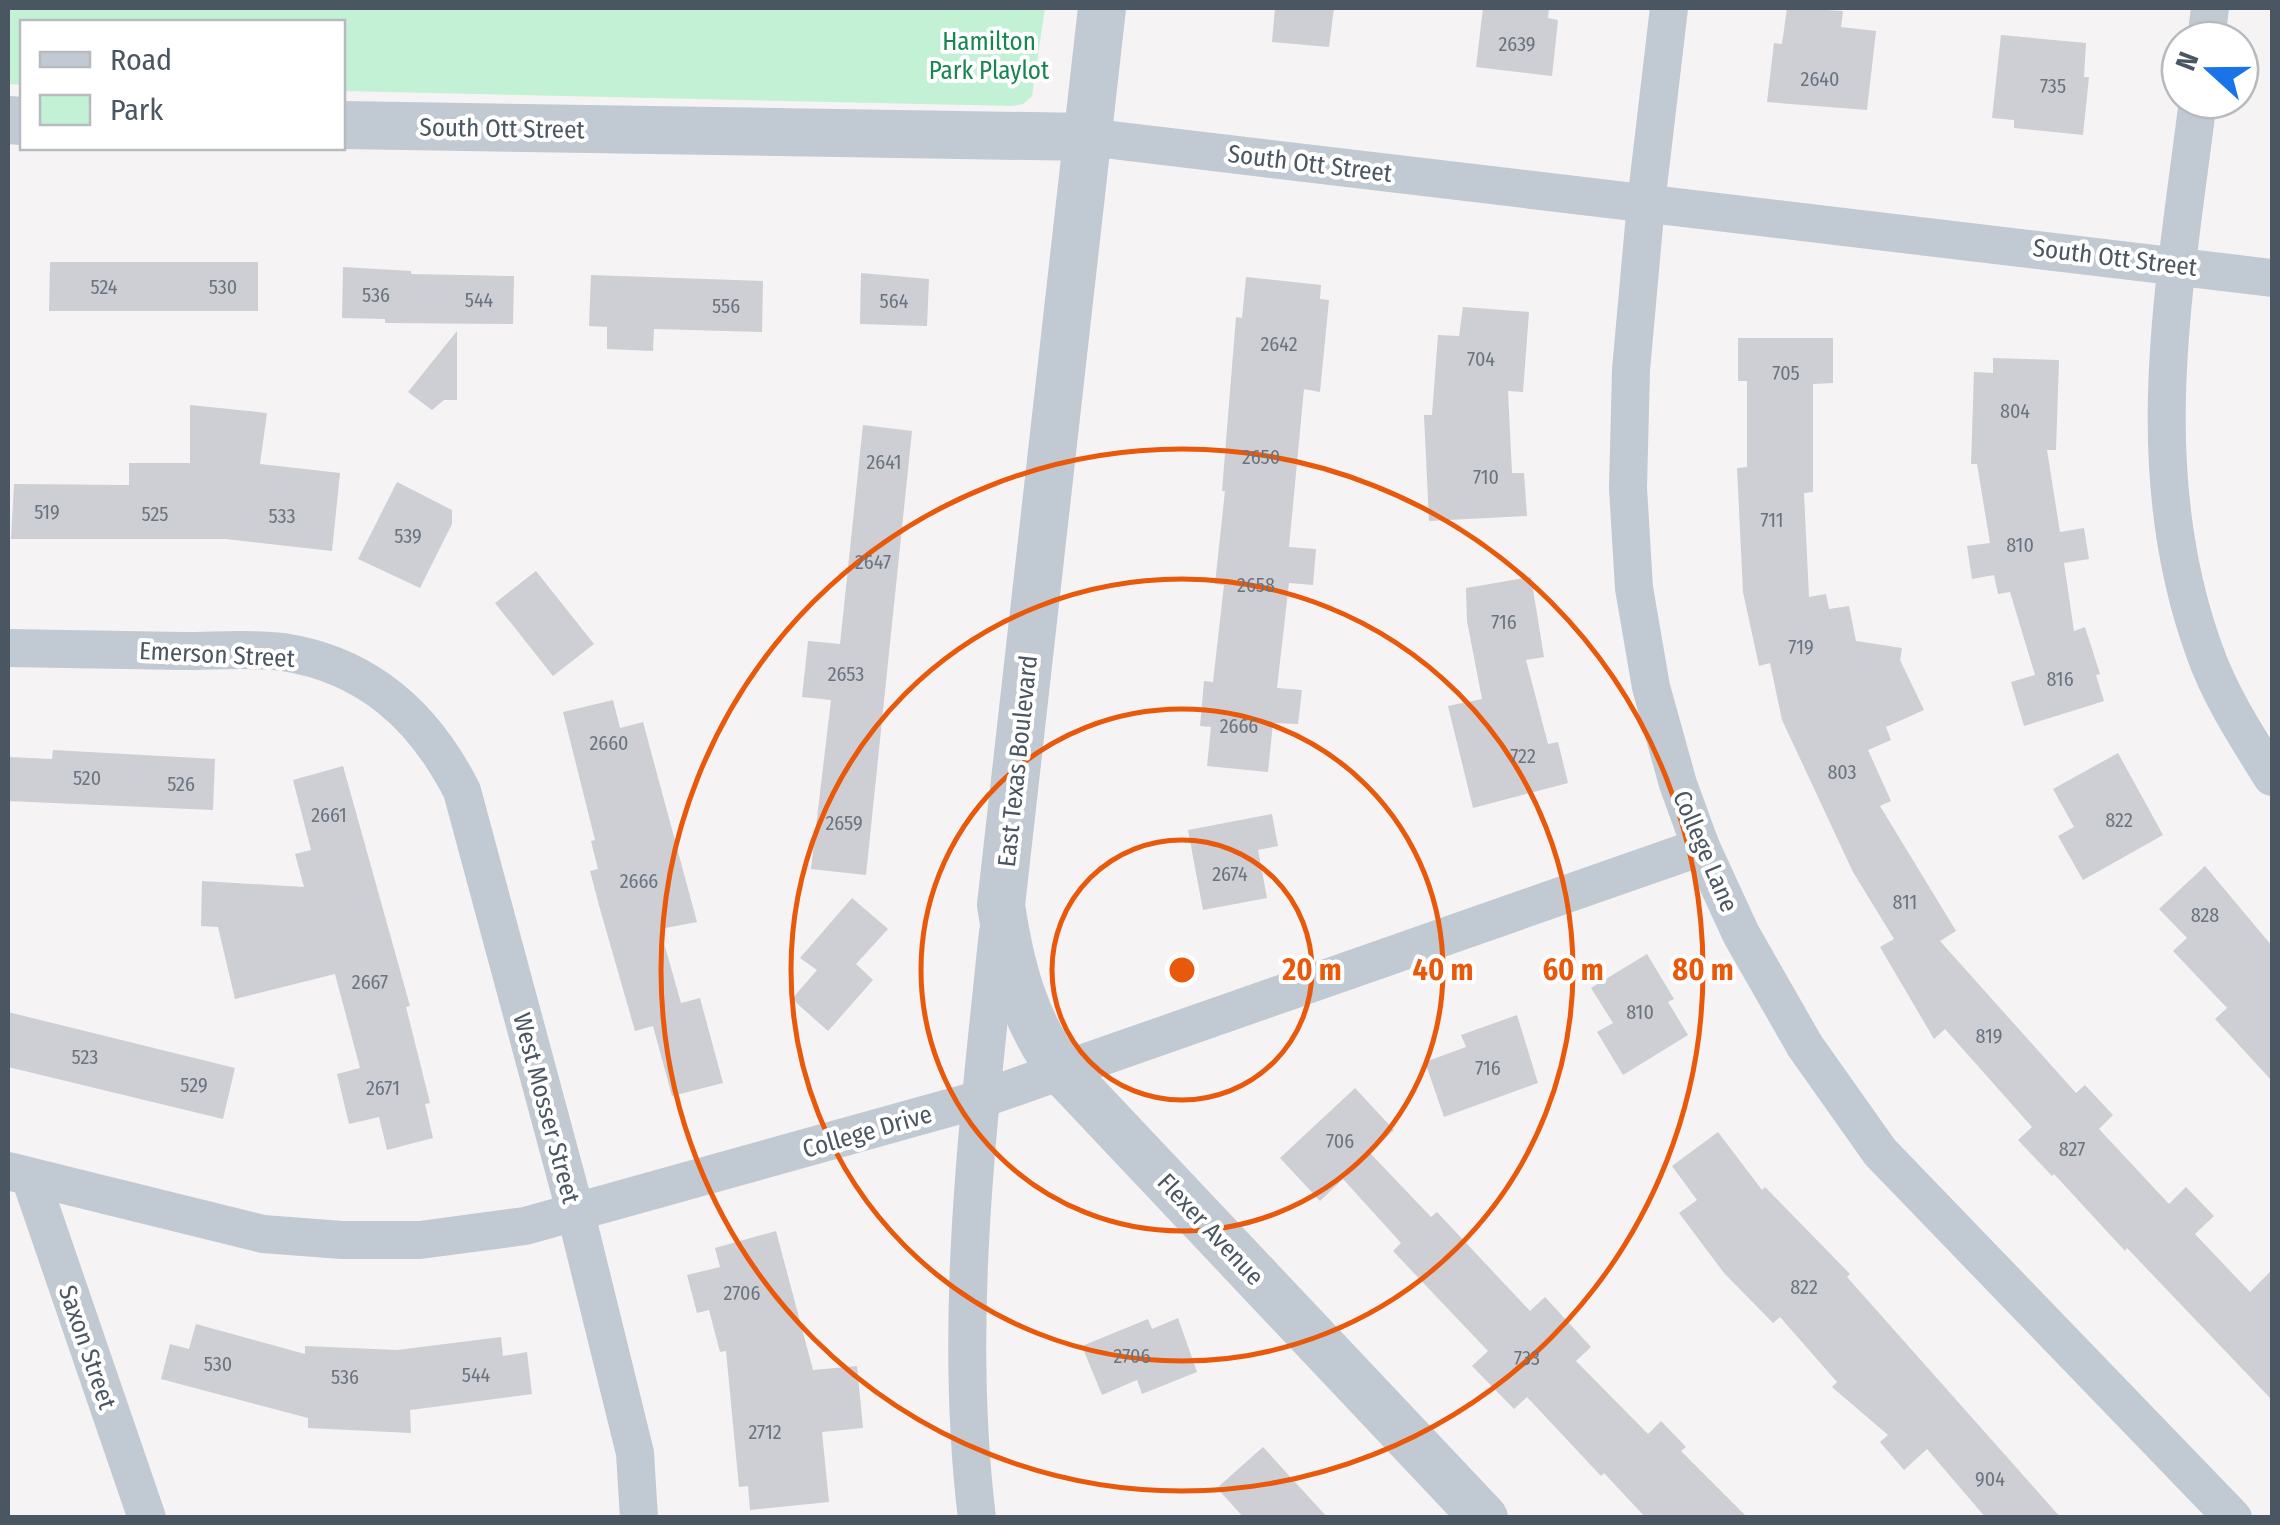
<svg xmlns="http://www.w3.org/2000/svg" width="2280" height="1525" font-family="'Fira Sans Condensed',sans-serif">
  <rect width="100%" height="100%" fill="#f5f3f3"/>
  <!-- green -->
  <polygon fill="#c3f1d5" points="8,8 1045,8 1032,96 1023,104 1012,106 343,91 342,22 22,22 22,85 8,84"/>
  <!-- building -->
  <g fill="#cdcfd5">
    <polygon points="1275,8 1334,8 1329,47 1272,42"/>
    <polygon points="1483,8 1549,8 1548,18 1558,20 1552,76 1476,67"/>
    <polygon points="1787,8 1843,11 1841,27 1876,31 1867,110 1767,102 1774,43 1782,44"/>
    <polygon points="2001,35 2086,43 2084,77 2089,77 2083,135 2014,128 2014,120 1992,118"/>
    <polygon points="50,262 258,262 258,311 49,311"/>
    <polygon points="343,267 411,271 411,274 514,276 513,324 385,323 385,319 342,318"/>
    <polygon points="861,273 929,279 927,326 860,324"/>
    <polygon points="591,275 763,281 762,332 654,329 653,351 607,349 607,327 589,326"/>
    <polygon points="1246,277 1321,285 1320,299 1329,300 1320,392 1304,389 1289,547 1316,549 1313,585 1289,583 1277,688 1302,690 1298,724 1273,723 1268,772 1207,766 1211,727 1200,726 1204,681 1213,682 1224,585 1215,584 1225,491 1222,491 1236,317 1242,318"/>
    <polygon points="1463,307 1529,312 1523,392 1508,391 1512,473 1524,473 1527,516 1429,521 1424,415 1432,415 1438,335 1459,336"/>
    <polygon points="457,331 457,400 444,400 432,410 408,392"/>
    <polygon points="1738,338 1833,338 1833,383 1813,384 1813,492 1804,493 1809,597 1826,594 1829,609 1849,606 1856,641 1902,648 1900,660 1924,710 1886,727 1891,740 1868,750 1891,801 1880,806 1956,931 1940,941 2076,1093 2085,1085 2113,1115 2099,1129 2169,1204 2186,1187 2214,1216 2195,1234 2250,1292 2272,1270 2272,1400 2127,1248 2125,1251 2054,1174 2052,1176 2018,1140 2032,1127 1945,1029 1934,1039 1880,947 1894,939 1853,872 1782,720 1770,663 1759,666 1743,592 1737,468 1747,467 1747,381 1738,381"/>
    <polygon points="1993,358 2059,360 2056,450 2047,450 2060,532 2084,528 2089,559 2064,563 2074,631 2085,627 2100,674 2096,675 2104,701 2024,726 2011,682 2035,675 2010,592 1998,594 1994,575 1972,579 1967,546 1990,543 1977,464 1971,464 1974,372 1993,373"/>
    <polygon points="190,405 267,413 260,464 340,473 332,551 226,539 11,539 14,484 129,485 129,463 190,463"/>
    <polygon points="863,425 912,431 866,875 811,869 831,700 802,697 808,641 840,644"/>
    <polygon points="397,482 452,510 452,524 420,588 358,559"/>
    <polygon points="536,571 594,644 553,676 495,603"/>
    <polygon points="1531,577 1544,657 1526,660 1548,744 1558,742 1568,783 1473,808 1448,706 1482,699 1467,621 1466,588"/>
    <polygon points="613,700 620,728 643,722 697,922 660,929 681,1003 700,998 723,1083 672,1096 653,1026 635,1031 600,909 590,871 598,869 591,841 595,840 563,712"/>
    <polygon points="53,750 215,759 213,810 8,801 8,757 52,759"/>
    <polygon points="2118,753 2163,835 2083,880 2058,836 2074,827 2053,789"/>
    <polygon points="343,766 410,1006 406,1007 430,1103 425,1104 433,1138 387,1150 379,1117 349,1124 337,1074 360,1068 335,974 235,999 218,927 201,926 202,881 304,887 295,854 311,850 293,780"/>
    <polygon points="1272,814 1278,846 1258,850 1267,898 1203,910 1188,830"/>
    <polygon points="2205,866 2272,946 2272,1081 2215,1019 2227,1008 2173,951 2187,938 2159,909"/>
    <polygon points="852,898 888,929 856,964 873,980 828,1031 792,999 817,970 800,958"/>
    <polygon points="1647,954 1674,999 1668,1002 1688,1035 1623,1075 1597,1032 1613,1023 1591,988"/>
    <polygon points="8,1012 235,1068 223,1119 8,1067"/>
    <polygon points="1517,1015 1538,1083 1444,1117 1425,1062 1466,1047 1461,1035"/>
    <polygon points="1355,1088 1394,1130 1370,1153 1431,1217 1437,1212 1530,1311 1545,1297 1591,1347 1576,1361 1648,1434 1661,1421 1686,1447 1681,1451 1748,1518 1646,1518 1604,1473 1601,1476 1527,1397 1514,1409 1472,1366 1488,1351 1393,1251 1401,1243 1343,1179 1320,1201 1280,1158"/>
    <polygon points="1718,1132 1762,1190 1765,1187 1850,1274 1847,1277 2061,1518 1986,1518 1927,1449 1904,1470 1880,1442 1888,1435 1832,1387 1837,1382 1780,1317 1773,1323 1724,1273 1679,1213 1697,1200 1672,1166"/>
    <polygon points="776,1231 813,1370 857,1366 863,1428 822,1432 829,1502 750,1510 748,1486 739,1487 726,1351 720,1352 709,1310 697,1313 687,1275 720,1267 715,1248"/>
    <polygon points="1178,1318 1197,1372 1142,1394 1137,1380 1102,1395 1082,1346 1148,1319 1152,1329"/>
    <polygon points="196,1324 305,1354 305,1346 397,1350 501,1337 503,1356 527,1352 532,1394 410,1410 411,1433 308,1428 308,1418 161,1379 170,1344 189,1349"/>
    <polygon points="1263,1447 1328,1518 1244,1518 1217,1488"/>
  </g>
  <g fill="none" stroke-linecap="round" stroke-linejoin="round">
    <!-- minor -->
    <g stroke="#c1cad2" stroke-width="38">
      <polyline points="1669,8 1646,203 1631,370 1628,488 1634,588 1651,687 1678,784 1701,847 1741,934 1805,1046 1880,1152 2233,1518"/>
      <polyline points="2206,40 2210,8"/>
      <path d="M 2198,100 C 2175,286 2138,467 2204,650 C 2220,696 2247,737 2272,777"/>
      <polyline points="1087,137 2272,278"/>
      <path d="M 8,648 C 66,649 125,650 183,651 C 216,651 251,648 283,652 C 368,665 424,716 462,791 L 576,1214 L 635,1453 L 639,1518"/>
      <polyline points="8,1171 263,1234 342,1240 420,1240 525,1226 981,1099 1701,847"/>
      <polyline points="30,1177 147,1518"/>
      <path d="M 977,1518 C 953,1323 978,1125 998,932"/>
    </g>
    <!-- tertiary -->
    <g stroke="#c1cad2" stroke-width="48">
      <path d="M 1102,8 L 1001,905 C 1010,965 1024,1022 1062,1071 L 1484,1518"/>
      <polyline points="8,120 22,121"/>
      <polyline points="342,125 1087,137"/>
    </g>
  </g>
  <!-- distance rings -->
  <g fill="none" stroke="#e8590c" stroke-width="5">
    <circle cx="1182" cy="970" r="130"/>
    <circle cx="1182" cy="970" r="261"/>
    <circle cx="1182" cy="970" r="391"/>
    <circle cx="1182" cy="970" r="521"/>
  </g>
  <g text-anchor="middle" stroke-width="8" stroke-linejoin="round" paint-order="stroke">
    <!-- number labels -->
    <g font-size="20" fill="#6b747e">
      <text x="1517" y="51">2639</text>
      <text x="1820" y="86">2640</text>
      <text x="2053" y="93">735</text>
      <text x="104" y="294">524</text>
      <text x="223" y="294">530</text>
      <text x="376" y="302">536</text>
      <text x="479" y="307">544</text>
      <text x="894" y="308">564</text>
      <text x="726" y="313">556</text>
      <text x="1279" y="351">2642</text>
      <text x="1481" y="366">704</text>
      <text x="1786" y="380">705</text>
      <text x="2015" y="418">804</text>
      <text x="1261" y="464">2650</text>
      <text x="884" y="469">2641</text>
      <text x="1486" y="484">710</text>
      <text x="47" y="519">519</text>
      <text x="155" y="521">525</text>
      <text x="282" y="523">533</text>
      <text x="1772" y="527">711</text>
      <text x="408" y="543">539</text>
      <text x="2020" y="552">810</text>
      <text x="873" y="569">2647</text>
      <text x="1256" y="592">2658</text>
      <text x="1504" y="629">716</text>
      <text x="1801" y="654">719</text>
      <text x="846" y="681">2653</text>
      <text x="2060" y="686">816</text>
      <text x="1239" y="733">2666</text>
      <text x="609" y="750">2660</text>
      <text x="1523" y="763">722</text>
      <text x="1842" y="779">803</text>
      <text x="87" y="785">520</text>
      <text x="181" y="791">526</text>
      <text x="329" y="822">2661</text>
      <text x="2119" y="827">822</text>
      <text x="844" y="830">2659</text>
      <text x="1230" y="881">2674</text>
      <text x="639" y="888">2666</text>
      <text x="1905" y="909">811</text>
      <text x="2205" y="922">828</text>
      <text x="370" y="989">2667</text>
      <text x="1640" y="1019">810</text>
      <text x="1989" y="1043">819</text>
      <text x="85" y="1064">523</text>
      <text x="1488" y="1075">716</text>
      <text x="194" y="1092">529</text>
      <text x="383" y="1095">2671</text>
      <text x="1340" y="1148">706</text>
      <text x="2072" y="1156">827</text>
      <text x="1804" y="1294">822</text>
      <text x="742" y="1300">2706</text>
      <text x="1132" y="1363">2706</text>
      <text x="1527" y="1365">733</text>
      <text x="218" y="1371">530</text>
      <text x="476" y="1382">544</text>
      <text x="345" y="1384">536</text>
      <text x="765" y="1439">2712</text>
      <text x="1990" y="1486">904</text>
    </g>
    <!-- park labels -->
    <g font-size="25" fill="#17864f" stroke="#fff">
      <text x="989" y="50">Hamilton<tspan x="989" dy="29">Park Playlot</tspan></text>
    </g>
    <!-- street labels -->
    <g font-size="25" fill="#4a5661" stroke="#fff">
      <text transform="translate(502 128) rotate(1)" y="9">South Ott Street</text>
      <text transform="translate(1310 163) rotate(7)" y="9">South Ott Street</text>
      <text transform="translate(2115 257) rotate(7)" y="9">South Ott Street</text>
      <text transform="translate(217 654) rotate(3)" y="9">Emerson Street</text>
      <text transform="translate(1017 761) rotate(-84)" y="9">East Texas Boulevard</text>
      <text transform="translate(1706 851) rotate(67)" y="9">College Lane</text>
      <text transform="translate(547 1108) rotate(75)" y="9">West Mosser Street</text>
      <text transform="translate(867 1131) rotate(-16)" y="9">College Drive</text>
      <text transform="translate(1211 1229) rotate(47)" y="9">Flexer Avenue</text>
      <text transform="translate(88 1347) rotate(71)" y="9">Saxon Street</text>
    </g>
  </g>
  <circle cx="1182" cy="970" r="15" fill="#e8590c" stroke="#fff" stroke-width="5"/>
  <g font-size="30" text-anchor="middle" font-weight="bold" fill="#e8590c" stroke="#fff" stroke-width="8" stroke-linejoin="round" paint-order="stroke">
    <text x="1312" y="980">20 m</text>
    <text x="1443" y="980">40 m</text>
    <text x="1573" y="980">60 m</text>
    <text x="1703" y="980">80 m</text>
  </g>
  <!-- border -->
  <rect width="2280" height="1525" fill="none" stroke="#4a5661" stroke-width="20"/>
  <!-- legend -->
  <rect x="20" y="20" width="325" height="130" fill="#ffffff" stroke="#b7bbc0" stroke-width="2.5"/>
  <rect x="40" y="52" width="50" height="15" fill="#c1cad2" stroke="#b7bbc0" stroke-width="2.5"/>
  <text x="110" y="70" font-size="30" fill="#4a5661">Road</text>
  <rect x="40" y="95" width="50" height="30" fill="#c3f1d5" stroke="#b7bbc0" stroke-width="2.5"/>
  <text x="110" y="120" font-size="30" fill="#4a5661">Park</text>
  <!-- north arrow -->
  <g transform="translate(2210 70) rotate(291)"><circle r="48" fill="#ffffff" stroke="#b7bbc0" stroke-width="2.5"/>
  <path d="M0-8L18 38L0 25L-18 38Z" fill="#1a73e8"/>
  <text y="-15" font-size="28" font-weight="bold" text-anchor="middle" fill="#4a5661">N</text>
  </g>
</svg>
